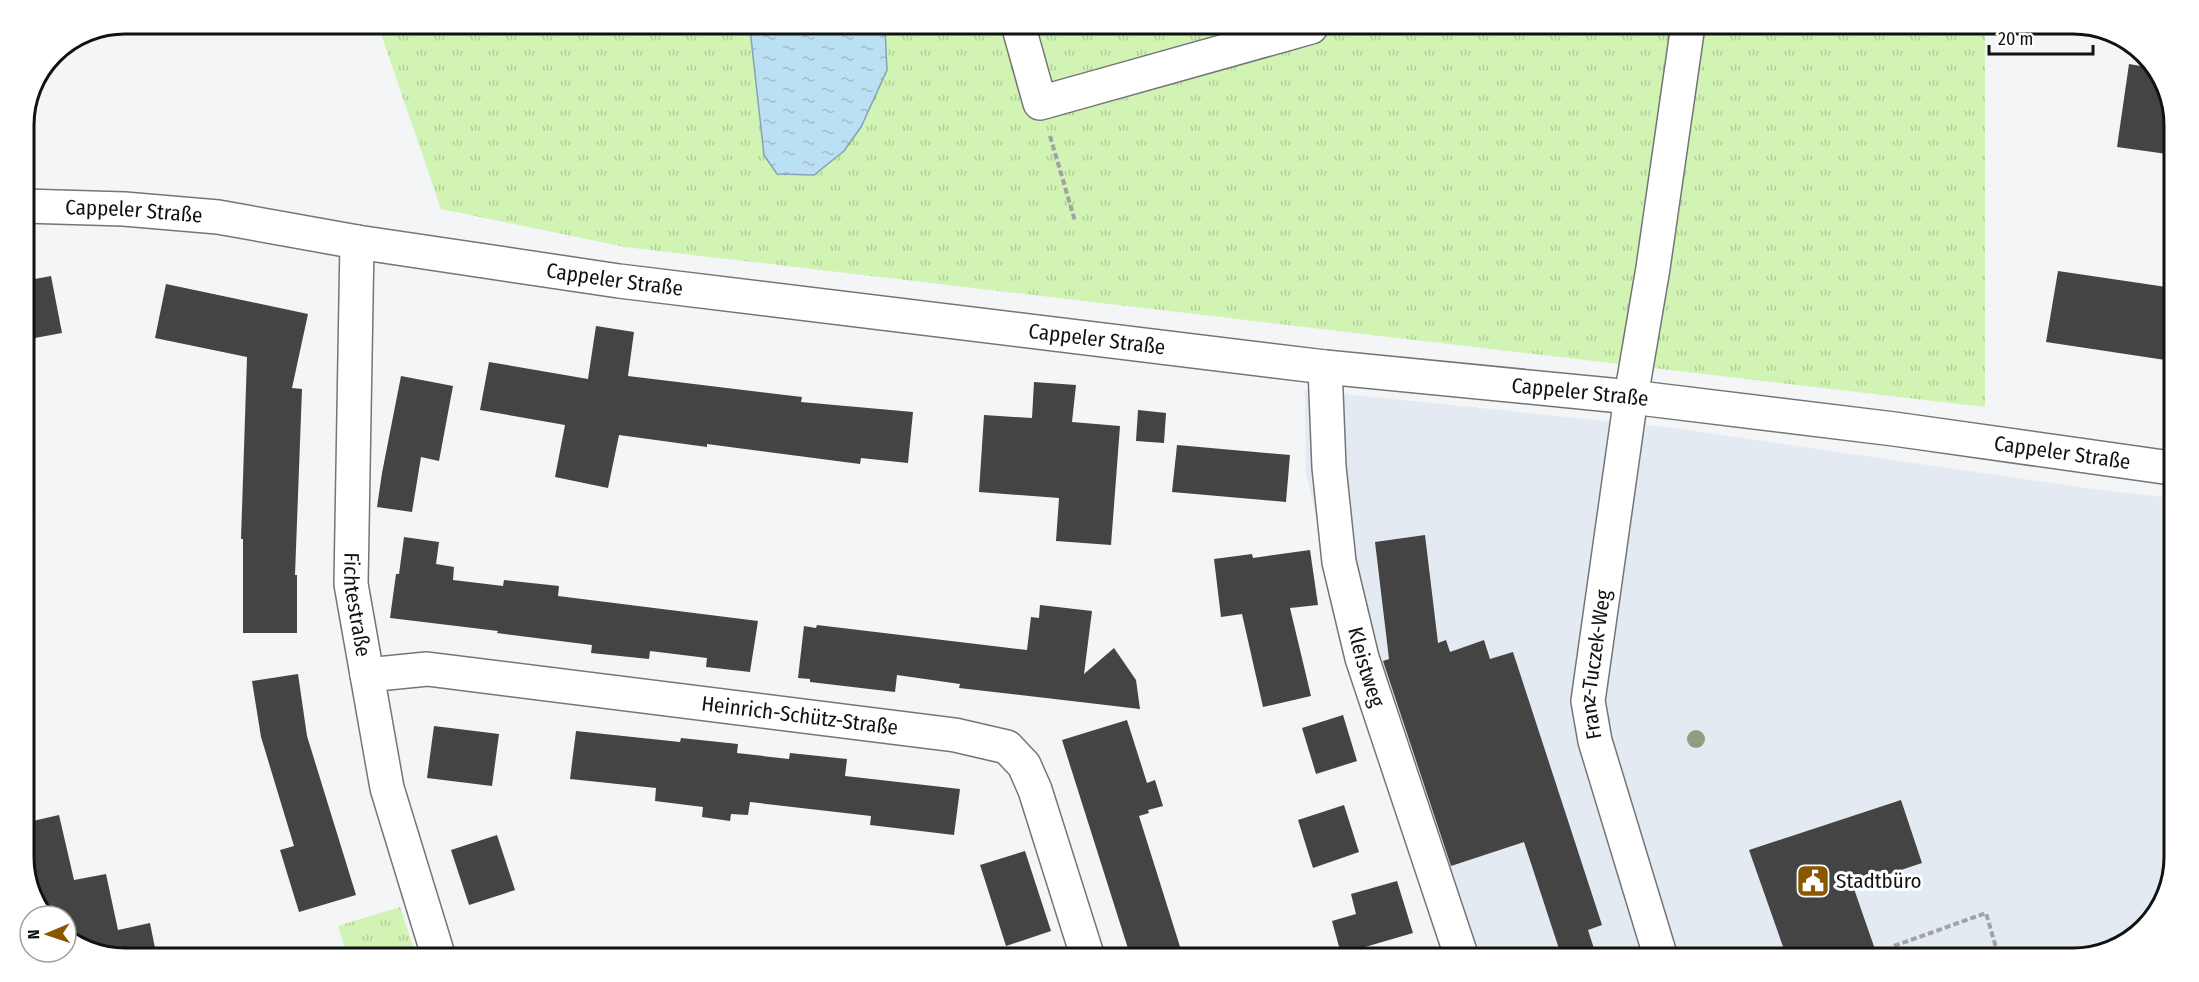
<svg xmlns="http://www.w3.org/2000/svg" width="2199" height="982" font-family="'Fira Sans Condensed',sans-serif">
  <defs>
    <pattern id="grass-tufts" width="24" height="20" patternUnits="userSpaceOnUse" patternTransform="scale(1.5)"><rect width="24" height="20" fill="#d1f3b4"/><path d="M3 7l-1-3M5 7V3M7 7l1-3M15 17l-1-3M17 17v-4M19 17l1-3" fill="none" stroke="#b2cf9a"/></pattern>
    <pattern id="water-ripples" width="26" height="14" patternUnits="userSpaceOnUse" patternTransform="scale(1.5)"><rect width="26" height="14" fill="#bbdff3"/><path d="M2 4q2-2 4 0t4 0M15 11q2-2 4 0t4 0" fill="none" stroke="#a0becf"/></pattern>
  </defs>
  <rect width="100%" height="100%" fill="#f4f5f6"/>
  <!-- built -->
  <polygon fill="#e3eaf1" points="1305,390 1673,428 2100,490 2171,498 2167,895 2130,941 2074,958 1446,958 1347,646 1306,473"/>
  <!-- grass -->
  <g fill="url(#grass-tufts)">
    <polygon points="1985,24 1985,407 625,247 441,209 380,31"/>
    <polygon points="400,907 417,958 348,958 338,926"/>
  </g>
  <!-- water -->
  <polygon fill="url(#water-ripples)" stroke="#88a2b0" stroke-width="1.5" points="750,29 885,29 887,70 861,127 844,151 814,175 777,174 764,155"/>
  <!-- building -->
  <g fill="#444445">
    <polygon points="2129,64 2158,69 2175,119 2174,155 2117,147"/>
    <polygon points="2058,271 2173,288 2172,361 2046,342"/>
    <polygon points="51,276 62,333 24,340 24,281"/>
    <polygon points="166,284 308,314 292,388 302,389 295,575 297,575 297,633 243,633 243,539 241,539 247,357 155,338"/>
    <polygon points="596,326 634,332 628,376 802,397 801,402 913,412 908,463 861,458 860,464 707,444 707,447 619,435 608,488 555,477 565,425 480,410 489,362 588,379"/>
    <polygon points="401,376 453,386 439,461 421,457 412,512 377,507 382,473"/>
    <polygon points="1034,382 1076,385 1072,422 1120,426 1111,545 1056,541 1059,498 979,492 984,415 1032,418"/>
    <polygon points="1138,410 1166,413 1164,443 1136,441"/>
    <polygon points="1177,445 1290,455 1286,502 1172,492"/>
    <polygon points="1425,535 1438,643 1446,640 1450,652 1484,640 1490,659 1513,652 1602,925 1588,930 1597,958 1562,958 1524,842 1451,866 1383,661 1389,659 1375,542"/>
    <polygon points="404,537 439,542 436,564 454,567 453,580 503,586 504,580 559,586 558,596 758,621 750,672 706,667 707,658 650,651 649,659 591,653 592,645 497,633 498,631 390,618 396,574 399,574"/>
    <polygon points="1310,550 1318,605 1290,608 1311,696 1263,707 1242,614 1221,617 1214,559 1252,554 1253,558"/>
    <polygon points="1040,605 1092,611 1084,674 1114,648 1136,680 1140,709 959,688 960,684 897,675 895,692 810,682 810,679 798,678 804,626 816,628 817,625 1027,650 1031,617 1039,618"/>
    <polygon points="298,674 307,736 356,895 299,912 280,850 294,846 261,737 252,681"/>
    <polygon points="1343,715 1357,761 1316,774 1302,728"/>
    <polygon points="1127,720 1147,783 1155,780 1163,806 1148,810 1149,813 1139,816 1182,953 1165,958 1131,958 1062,740"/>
    <polygon points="434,726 499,734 492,786 427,778"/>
    <polygon points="576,731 680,742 681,738 738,744 737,753 789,759 790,753 847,759 845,776 960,789 954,835 870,825 871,816 750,802 748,815 731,814 730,821 702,817 703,807 655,801 656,788 570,779"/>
    <polygon points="1901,800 1922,863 1853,886 1878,958 1787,958 1749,850"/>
    <polygon points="1344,805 1359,852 1313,868 1298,820"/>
    <polygon points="59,815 74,880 106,874 118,930 150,923 157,958 126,958 87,950 66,933 66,916 45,916 41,913 24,863 24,823"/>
    <polygon points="497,835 515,890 469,905 451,850"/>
    <polygon points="1025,851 1051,931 1006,946 980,865"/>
    <polygon points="1397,881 1413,933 1341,954 1332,921 1356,914 1351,894"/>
  </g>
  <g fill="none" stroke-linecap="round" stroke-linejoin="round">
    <defs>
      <g id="minor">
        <polyline points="1019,28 1040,103 1311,27"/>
        <path id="s1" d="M 357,242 L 351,584 L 387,788 L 439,958"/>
        <path id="s2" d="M 1325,367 L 1329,467 L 1339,562 L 1362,658 L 1462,958"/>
        <path id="s3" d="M 367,675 L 427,669 L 955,735 L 1007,747 L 1024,765 L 1035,790 L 1088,958"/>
        <path id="s4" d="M 1661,958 L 1595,741 L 1588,701 L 1631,397 L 1653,268 L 1688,25"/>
      </g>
      <g id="major">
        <path id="s5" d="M 24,206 L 124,209 L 218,217 L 357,242 L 619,281 L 1325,367 L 1631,397 L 1894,429 L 2171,468"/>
      </g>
    </defs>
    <!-- minor casing -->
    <use href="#minor" stroke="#747576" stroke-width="36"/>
    <!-- major casing -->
    <use href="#major" stroke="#747576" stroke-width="36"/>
    <!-- path -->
    <g stroke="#a1a2a3" stroke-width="4" stroke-dasharray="6 3" stroke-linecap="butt">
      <polyline points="1050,136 1075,221"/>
      <polyline points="1894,946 1986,913 1999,958"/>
    </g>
    <!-- minor -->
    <use href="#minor" stroke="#fff" stroke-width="33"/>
    <!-- major -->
    <use href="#major" stroke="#fff" stroke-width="33"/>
  </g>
  <!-- trees -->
  <circle fill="#8e9e7f" cx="1696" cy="739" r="9"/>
  <!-- icons -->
  <defs>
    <symbol id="civic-square" viewBox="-11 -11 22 22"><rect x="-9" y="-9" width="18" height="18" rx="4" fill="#8a5701" stroke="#fff"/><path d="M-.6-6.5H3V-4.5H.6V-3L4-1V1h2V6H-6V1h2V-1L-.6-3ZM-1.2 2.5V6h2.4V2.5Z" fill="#fff"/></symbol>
  </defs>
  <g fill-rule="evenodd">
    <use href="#civic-square" x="1794" y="862" width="38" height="38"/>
  </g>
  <g text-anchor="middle" stroke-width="6" stroke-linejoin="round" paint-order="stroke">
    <!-- street labels -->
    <g font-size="21" fill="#111212" stroke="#fff">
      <text dy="7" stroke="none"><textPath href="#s5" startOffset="110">Cappeler Straße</textPath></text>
      <text dy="7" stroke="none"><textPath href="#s5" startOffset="596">Cappeler Straße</textPath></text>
      <text dy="7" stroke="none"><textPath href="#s5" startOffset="1082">Cappeler Straße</textPath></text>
      <text dy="7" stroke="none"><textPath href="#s5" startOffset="1568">Cappeler Straße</textPath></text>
      <text dy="7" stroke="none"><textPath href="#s5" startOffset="2054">Cappeler Straße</textPath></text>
      <text dy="7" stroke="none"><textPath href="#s1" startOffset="363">Fichtestraße</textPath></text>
      <text dy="7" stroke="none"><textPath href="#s4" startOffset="304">Franz-Tuczek-Weg</textPath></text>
      <text dy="7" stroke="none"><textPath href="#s2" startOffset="304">Kleistweg</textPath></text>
      <text dy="7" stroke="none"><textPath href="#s3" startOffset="436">Heinrich-Schütz-Straße</textPath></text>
    </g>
    <!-- poi labels -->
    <g font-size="21" fill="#111212" stroke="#fff" text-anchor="start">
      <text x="1836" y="888">Stadtbüro</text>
    </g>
  </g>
  <!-- crop -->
  <path d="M0 0H2199V982H0ZM125 34H2073A91 91 0 0 1 2164 125V857A91 91 0 0 1 2073 948H125A91 91 0 0 1 34 857V125A91 91 0 0 1 125 34Z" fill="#fff" fill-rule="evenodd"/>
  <path fill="none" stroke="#111212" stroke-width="3" d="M125 34H2073A91 91 0 0 1 2164 125V857A91 91 0 0 1 2073 948H125A91 91 0 0 1 34 857V125A91 91 0 0 1 125 34Z"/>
  <!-- north arrow -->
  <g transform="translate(48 934) rotate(268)"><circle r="28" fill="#ffffff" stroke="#a0a0a0" stroke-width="1.5"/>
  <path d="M0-4.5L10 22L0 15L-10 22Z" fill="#8a5701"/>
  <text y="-9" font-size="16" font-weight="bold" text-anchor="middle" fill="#111212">N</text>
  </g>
  <!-- scale -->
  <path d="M1989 45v9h104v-9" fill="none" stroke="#111212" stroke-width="3"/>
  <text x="1998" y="45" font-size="18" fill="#111212" stroke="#ffffff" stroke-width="4.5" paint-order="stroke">20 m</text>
</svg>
